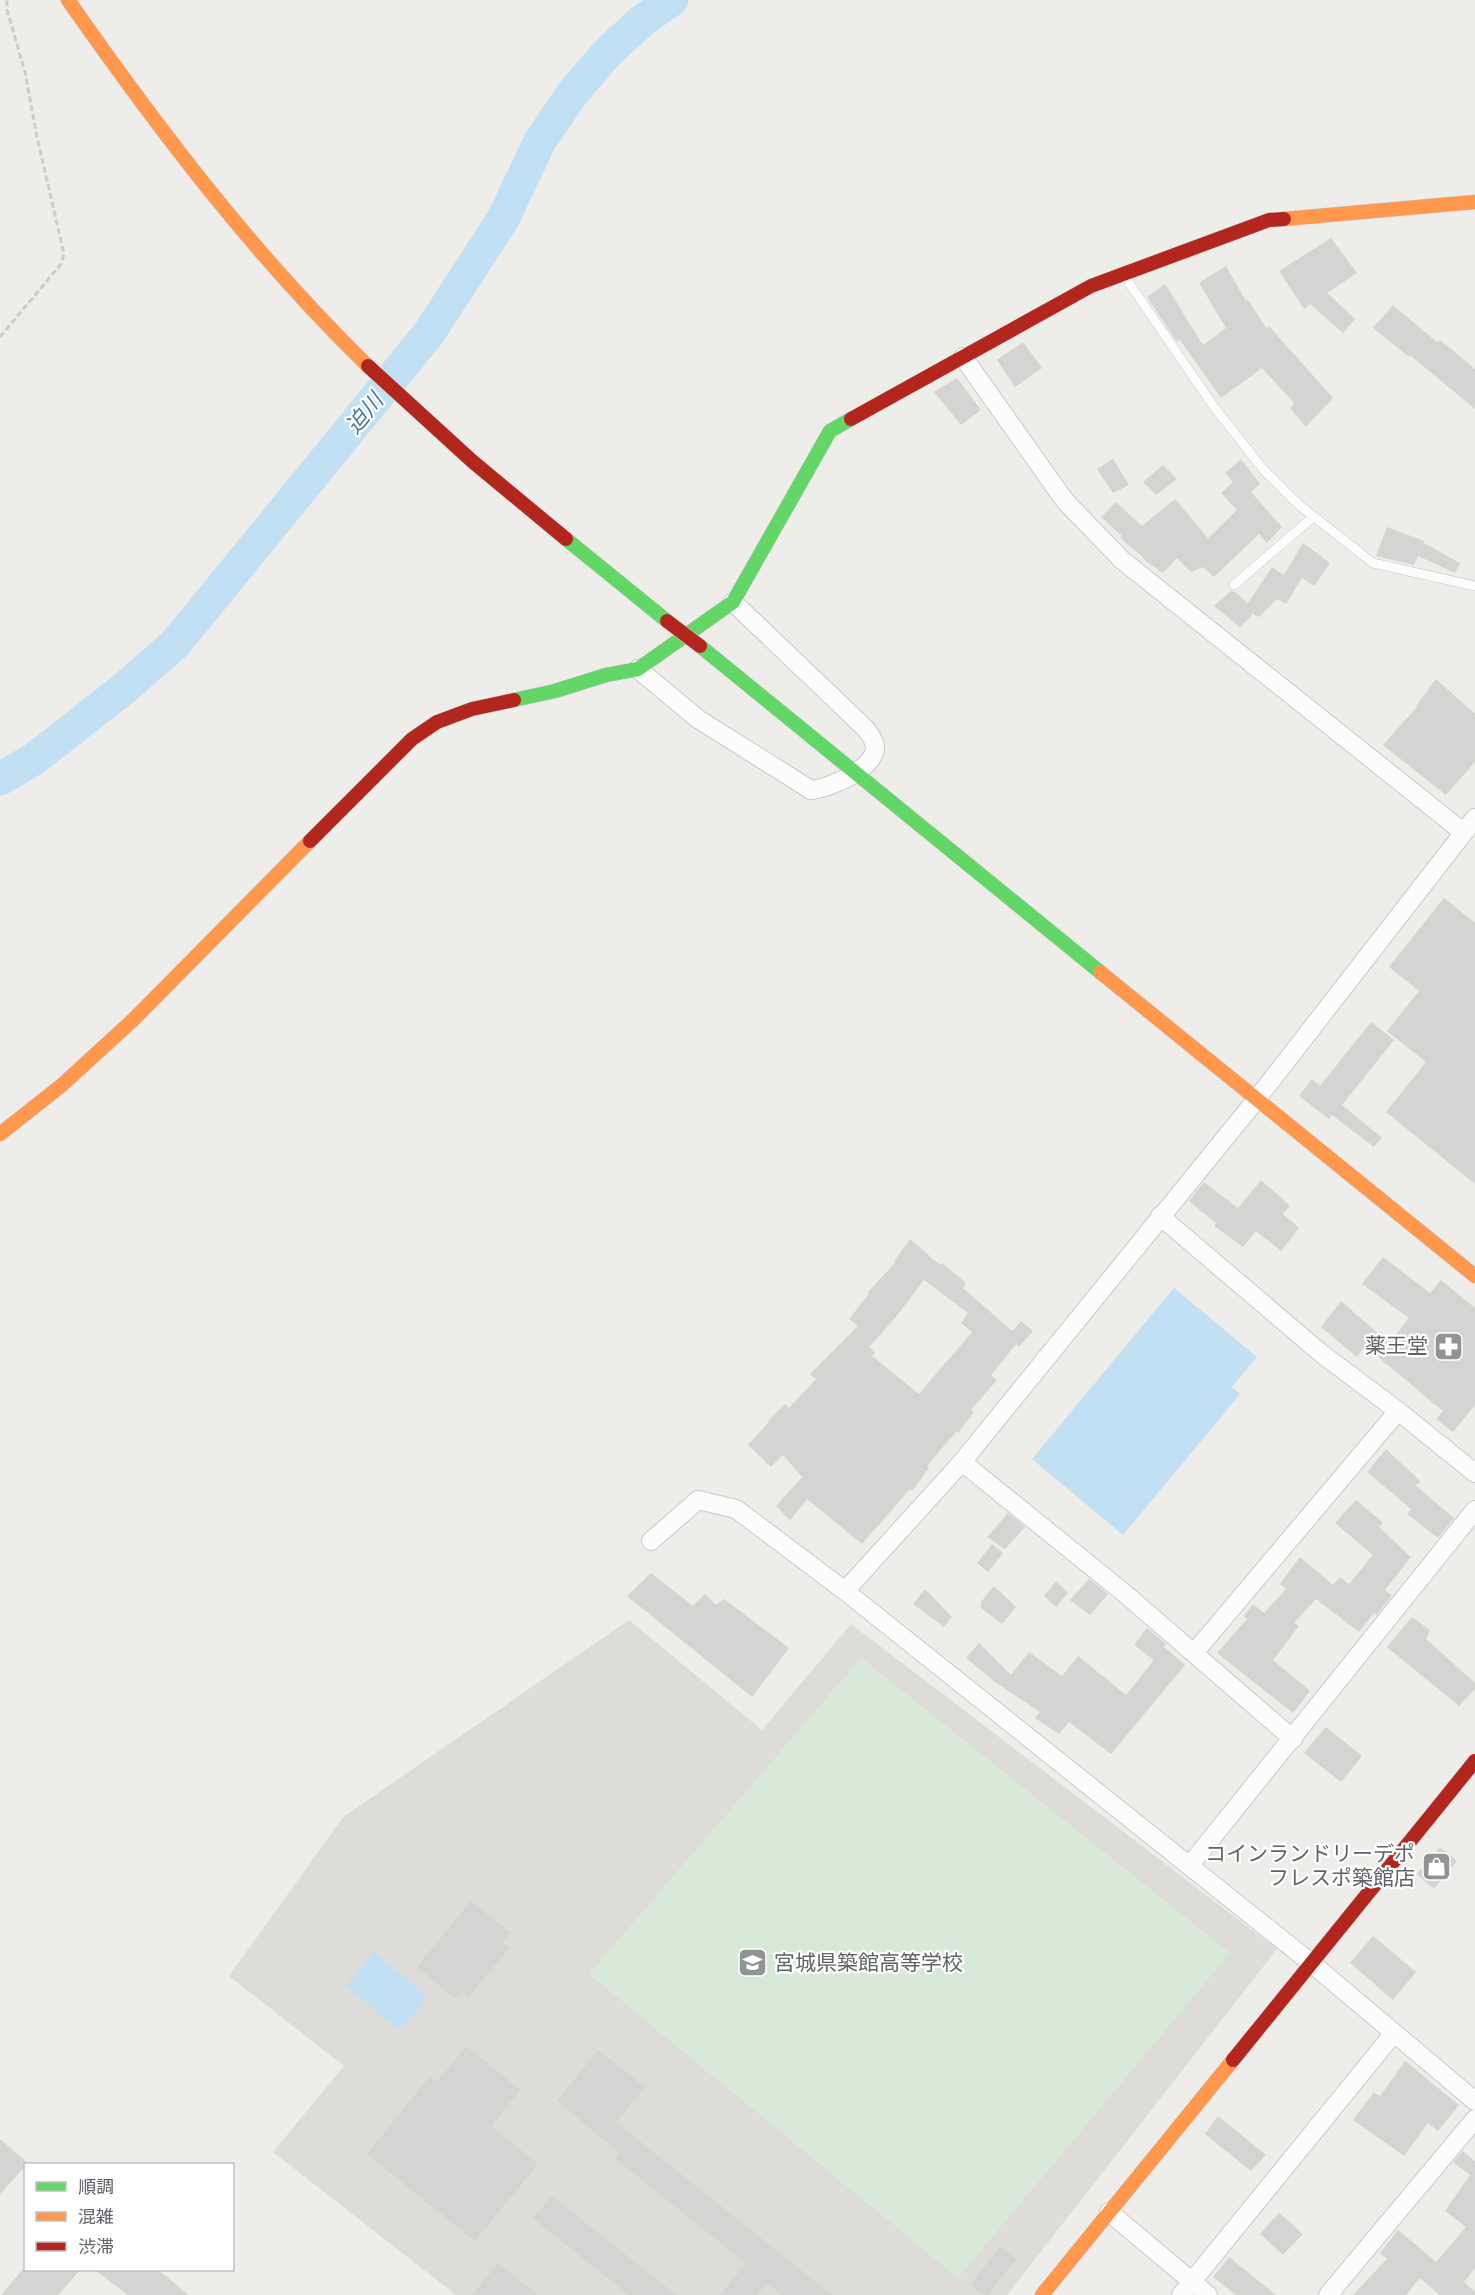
<svg xmlns="http://www.w3.org/2000/svg" width="1475" height="2295" font-family="'Nunito Sans','Noto Sans JP',sans-serif">
  <rect width="100%" height="100%" fill="#eeedea"/>
  <!-- education -->
  <polygon fill="#dedcd9" points="629,1620 762,1730 851,1624 1277,1949 1007,2295 456,2295 273,2152 344,2066 229,1976 343,1817"/>
  <!-- green -->
  <polygon fill="#d9e9d7" points="861,1658 1230,1953 958,2278 589,1974"/>
  <!-- water -->
  <g fill="#c2e0f4">
    <polygon points="1174,1288 1257,1357 1232,1387 1240,1394 1123,1535 1032,1459"/>
    <polygon points="374,1952 427,1997 399,2030 345,1986"/>
  </g>
  <g fill="none" stroke-linecap="round" stroke-linejoin="round">
    <!-- river -->
    <polyline stroke="#c2e0f4" stroke-width="33" points="0,779 34,759 121,691 175,644 429,333 503,219 540,141 572,94 607,53 643,20 672,0"/>
  </g>
  <!-- building -->
  <g fill="#d5d4d3" fill-rule="evenodd">
    <polygon points="1331,238 1357,273 1327,293 1355,319 1343,333 1310,304 1304,309 1279,271"/>
    <polygon points="1226,266 1246,301 1248,300 1266,328 1269,326 1333,398 1306,427 1290,408 1294,403 1262,368 1221,398 1180,340 1177,342 1147,297 1165,284 1203,345 1226,328 1199,283"/>
    <polygon points="1393,305 1437,342 1440,340 1475,369 1475,409 1410,355 1408,356 1373,328"/>
    <polygon points="1023,342 1042,368 1015,387 997,360"/>
    <polygon points="957,378 981,410 961,425 934,392"/>
    <polygon points="1113,459 1129,485 1113,493 1097,469"/>
    <polygon points="1241,459 1260,484 1251,492 1282,527 1267,543 1259,534 1214,577 1203,567 1191,572 1177,558 1163,573 1143,559 1144,558 1120,538 1122,536 1101,517 1116,502 1142,526 1175,499 1208,538 1237,510 1221,493 1233,482 1225,473"/>
    <polygon points="1163,465 1177,479 1156,495 1143,482"/>
    <polygon points="1387,527 1424,541 1424,543 1460,563 1455,573 1418,556 1414,565 1376,556"/>
    <polygon points="1303,543 1330,563 1314,586 1302,578 1286,604 1277,599 1259,617 1253,614 1240,627 1214,606 1231,591 1235,592 1248,603 1272,567 1284,575"/>
    <polygon points="1436,679 1475,714 1475,762 1446,795 1383,745 1417,707 1416,706"/>
    <polygon points="1444,898 1475,923 1475,1184 1386,1112 1426,1062 1387,1031 1419,991 1389,967"/>
    <polygon points="1371,1022 1394,1040 1342,1105 1382,1138 1374,1147 1332,1115 1329,1119 1299,1096 1312,1079 1320,1086"/>
    <polygon points="1261,1180 1290,1206 1283,1214 1299,1228 1281,1251 1256,1231 1243,1247 1214,1226 1216,1223 1189,1201 1204,1182 1238,1208"/>
    <path d="M 910,1239 L 940,1265 L 942,1263 L 966,1283 L 963,1288 L 1012,1331 L 1021,1321 L 1033,1331 L 1019,1347 L 1016,1344 L 991,1375 L 997,1380 L 971,1410 L 974,1412 L 958,1433 L 956,1432 L 927,1466 L 929,1468 L 912,1491 L 910,1489 L 862,1544 L 807,1499 L 790,1520 L 776,1506 L 802,1477 L 783,1455 L 771,1467 L 748,1445 L 769,1422 L 768,1421 L 785,1404 L 789,1408 L 816,1379 L 810,1374 L 858,1326 L 849,1319 L 869,1294 L 868,1292 L 896,1262 L 894,1261 ZM 924,1280 L 968,1313 L 961,1323 L 972,1332 L 919,1394 L 872,1356 L 875,1353 L 869,1347 L 896,1317 Z"/>
    <polygon points="1383,1257 1430,1293 1441,1280 1475,1308 1475,1405 1453,1432 1436,1419 1443,1411 1365,1346 1357,1357 1321,1327 1341,1301 1389,1343 1409,1318 1362,1284"/>
    <polygon points="1386,1449 1420,1481 1416,1486 1454,1518 1438,1538 1407,1514 1411,1509 1367,1472"/>
    <polygon points="1356,1500 1383,1523 1379,1527 1411,1557 1385,1590 1392,1595 1377,1615 1374,1613 1359,1632 1316,1599 1294,1623 1299,1626 1273,1660 1310,1691 1293,1713 1217,1653 1247,1619 1244,1616 1253,1604 1264,1613 1286,1589 1280,1584 1300,1557 1333,1585 1340,1577 1349,1584 1373,1555 1335,1523"/>
    <polygon points="1008,1513 1025,1527 1005,1549 987,1537"/>
    <polygon points="992,1544 1003,1553 988,1572 977,1563"/>
    <polygon points="651,1573 693,1606 705,1594 716,1605 724,1599 789,1648 752,1697 627,1596"/>
    <polygon points="1089,1579 1108,1594 1090,1615 1070,1600"/>
    <polygon points="1056,1581 1068,1593 1056,1607 1044,1596"/>
    <polygon points="994,1586 1016,1607 1002,1624 981,1608 981,1602"/>
    <polygon points="925,1589 952,1617 944,1627 913,1604"/>
    <polygon points="1412,1617 1430,1630 1426,1639 1475,1683 1475,1689 1459,1706 1387,1647"/>
    <polygon points="1147,1628 1166,1644 1164,1647 1185,1665 1111,1754 1069,1722 1059,1734 1035,1718 1040,1712 995,1682 966,1658 979,1643 1011,1675 1029,1652 1062,1676 1078,1656 1126,1695 1154,1660 1134,1645"/>
    <polygon points="1326,1727 1362,1756 1341,1782 1304,1753"/>
    <polygon points="1440,1847 1457,1861 1434,1889 1417,1874"/>
    <polygon points="471,1901 510,1933 502,1942 509,1948 469,1997 462,1991 456,1999 417,1967"/>
    <polygon points="1373,1936 1416,1972 1393,2000 1350,1963"/>
    <polygon points="466,2046 520,2090 491,2126 538,2164 475,2241 367,2154 430,2076 437,2082"/>
    <polygon points="598,2050 645,2087 616,2122 832,2295 782,2295 767,2283 757,2295 720,2295 746,2263 616,2159 620,2153 557,2101"/>
    <polygon points="1405,2061 1459,2105 1438,2131 1428,2123 1404,2156 1353,2120 1374,2092 1380,2096"/>
    <polygon points="1218,2116 1266,2155 1251,2171 1205,2134"/>
    <polygon points="0,2139 28,2163 0,2194"/>
    <polygon points="1463,2151 1475,2162 1475,2268 1464,2282 1475,2292 1475,2295 1440,2295 1420,2278 1406,2295 1353,2295 1387,2259 1380,2253 1398,2230 1436,2262 1466,2227 1445,2211 1470,2175 1453,2162"/>
    <polygon points="552,2196 676,2295 629,2295 533,2218"/>
    <polygon points="1279,2213 1303,2234 1283,2255 1260,2234"/>
    <polygon points="1000,2246 1016,2259 988,2295 984,2295 971,2285"/>
    <polygon points="1229,2257 1276,2295 1236,2295 1213,2277"/>
    <polygon points="498,2263 537,2295 472,2295"/>
    <polygon points="22,2270 80,2270 58,2295 1,2295"/>
    <polygon points="95,2270 158,2270 189,2295 128,2295"/>
  </g>
  <g fill="none" stroke-linecap="round" stroke-linejoin="round">
    <defs>
      <g id="lane">
        <polyline points="1125,277 1214,407 1263,469 1299,505 1373,563 1475,586"/>
        <polyline points="1234,585 1313,517"/>
      </g>
      <g id="street">
        <polyline points="963,357 1065,501 1122,560 1463,832"/>
        <path d="M 638,669 L 698,719 L 811,790 C 830,788 876,769 875,746 C 874,739 869,734 866,729 L 733,602"/>
        <polyline points="1475,818 1256,1100 962,1462 845,1591 1310,1962 1475,2101"/>
        <polyline points="1160,1216 1322,1354 1398,1411 1475,1473"/>
        <polyline points="962,1462 1123,1592 1293,1739"/>
        <polyline points="651,1541 698,1500 736,1509 845,1591"/>
        <polyline points="1194,1653 1398,1411"/>
        <polyline points="1190,1865 1475,1510"/>
        <polyline points="1109,2212 1208,2295"/>
        <polyline points="1181,2295 1394,2033"/>
        <polyline points="1328,2295 1475,2119"/>
      </g>
      <g id="fast">
        <polyline points="566,539 667,621"/>
        <polyline points="700,646 1100,972"/>
        <polyline points="514,700 555,691 606,675 638,669 733,602 830,431 851,419"/>
      </g>
      <g id="slow">
        <path d="M 68,0 C 159,130 254,255 368,366"/>
        <polyline points="1284,219 1475,202"/>
        <polyline points="1100,972 1475,1276"/>
        <polyline points="0,1134 62,1085 134,1019 310,841"/>
        <polyline points="1042,2295 1233,2060"/>
      </g>
      <g id="jam">
        <polyline points="368,366 472,461 566,539"/>
        <polyline points="851,419 1091,286 1269,220 1284,219"/>
        <polyline points="310,841 412,739 437,722 472,709 514,700"/>
        <polyline points="1233,2060 1475,1761"/>
      </g>
    </defs>
    <!-- lane casing -->
    <use href="#lane" stroke="#c9c9c9" stroke-width="10"/>
    <!-- street casing -->
    <use href="#street" stroke="#c9c9c9" stroke-width="20"/>
    <!-- fast casing -->
    <use href="#fast" stroke="#cbcbcb" stroke-width="15"/>
    <!-- slow casing -->
    <use href="#slow" stroke="#cbcbcb" stroke-width="15"/>
    <!-- jam casing -->
    <use href="#jam" stroke="#cbcbcb" stroke-width="15"/>
    <!-- path -->
    <polyline stroke="#cacfcd" stroke-width="3" stroke-dasharray="6 3" stroke-linecap="butt" points="0,337 61,264 64,254 37,137 25,72 7,10 7,0"/>
    <!-- lane -->
    <use href="#lane" stroke="#fcfcfc" stroke-width="9"/>
    <!-- street -->
    <use href="#street" stroke="#fcfcfc" stroke-width="18"/>
    <!-- fast -->
    <use href="#fast" stroke="#63d668" stroke-width="14"/>
    <!-- slow -->
    <use href="#slow" stroke="#ff974d" stroke-width="14"/>
    <!-- jam -->
    <use href="#jam" stroke="#b3261e" stroke-width="14"/>
    <defs>
      <polyline id="jam-bridge" points="667,621 700,646"/>
    </defs>
    <!-- jam-bridge casing -->
    <use href="#jam-bridge" stroke="#cbcbcb" stroke-width="15" stroke-linecap="butt"/>
    <!-- jam-bridge -->
    <use href="#jam-bridge" stroke="#b3261e" stroke-width="14"/>
  </g>
  <!-- icons -->
  <defs>
    <symbol id="pharmacy-square" viewBox="-11 -11 22 22"><rect x="-9" y="-9" width="18" height="18" rx="4" fill="#919395" stroke="#fff"/><path d="M-2-6h4v4h4v4h-4v4h-4v-4h-4v-4h4Z" fill="#fff"/></symbol>
    <symbol id="shop-square" viewBox="-11 -11 22 22"><rect x="-9" y="-9" width="18" height="18" rx="4" fill="#919395" stroke="#fff"/><path d="M-5-2.5h2.3a2.7 3.5 0 0 1 5.4 0H5L5.5 6h-11ZM-1.5-2.5h3a1.5 2.3 0 0 0-3 0Z" fill="#fff"/></symbol>
    <symbol id="school-square" viewBox="-11 -11 22 22"><rect x="-9" y="-9" width="18" height="18" rx="4" fill="#919395" stroke="#fff"/><path d="M0-5L7-2L0 1L-7-2ZM-4 1L0 2.5L4 1V4Q0 6-4 4Z" fill="#fff"/></symbol>
  </defs>
  <g fill-rule="evenodd">
    <use href="#pharmacy-square" x="1432" y="1330" width="33" height="33"/>
    <use href="#shop-square" x="1420" y="1850" width="33" height="33"/>
    <use href="#school-square" x="736" y="1946" width="33" height="33"/>
  </g>
  <g text-anchor="middle" stroke-width="4.5" stroke-linejoin="round" paint-order="stroke">
    <!-- poi labels -->
    <g font-size="21" fill="#5f6367" stroke="#fff" text-anchor="end">
      <text x="1428" y="1353">薬王堂</text>
      <text x="1415" y="1861">コインランドリーデポ<tspan x="1415" dy="24">フレスポ築館店</tspan></text>
      <text x="774" y="1970" text-anchor="start">宮城県築館高等学校</text>
    </g>
    <!-- water labels -->
    <g font-size="22" font-style="italic" fill="#4876a3" stroke="#fff">
      <text transform="translate(364 413) rotate(-51)" y="8">迫川</text>
    </g>
  </g>
  <!-- legend -->
  <rect x="24" y="2163" width="210" height="108" fill="#ffffff" stroke="#bfc1c2" stroke-width="1.5"/>
  <rect x="36" y="2182" width="30" height="9" fill="#63d668" stroke="#bfc1c2" stroke-width="1.5"/>
  <text x="78" y="2193" font-size="18" fill="#5f6367">順調</text>
  <rect x="36" y="2212" width="30" height="9" fill="#ff974d" stroke="#bfc1c2" stroke-width="1.5"/>
  <text x="78" y="2223" font-size="18" fill="#5f6367">混雑</text>
  <rect x="36" y="2242" width="30" height="9" fill="#b3261e" stroke="#bfc1c2" stroke-width="1.5"/>
  <text x="78" y="2253" font-size="18" fill="#5f6367">渋滞</text>
</svg>
